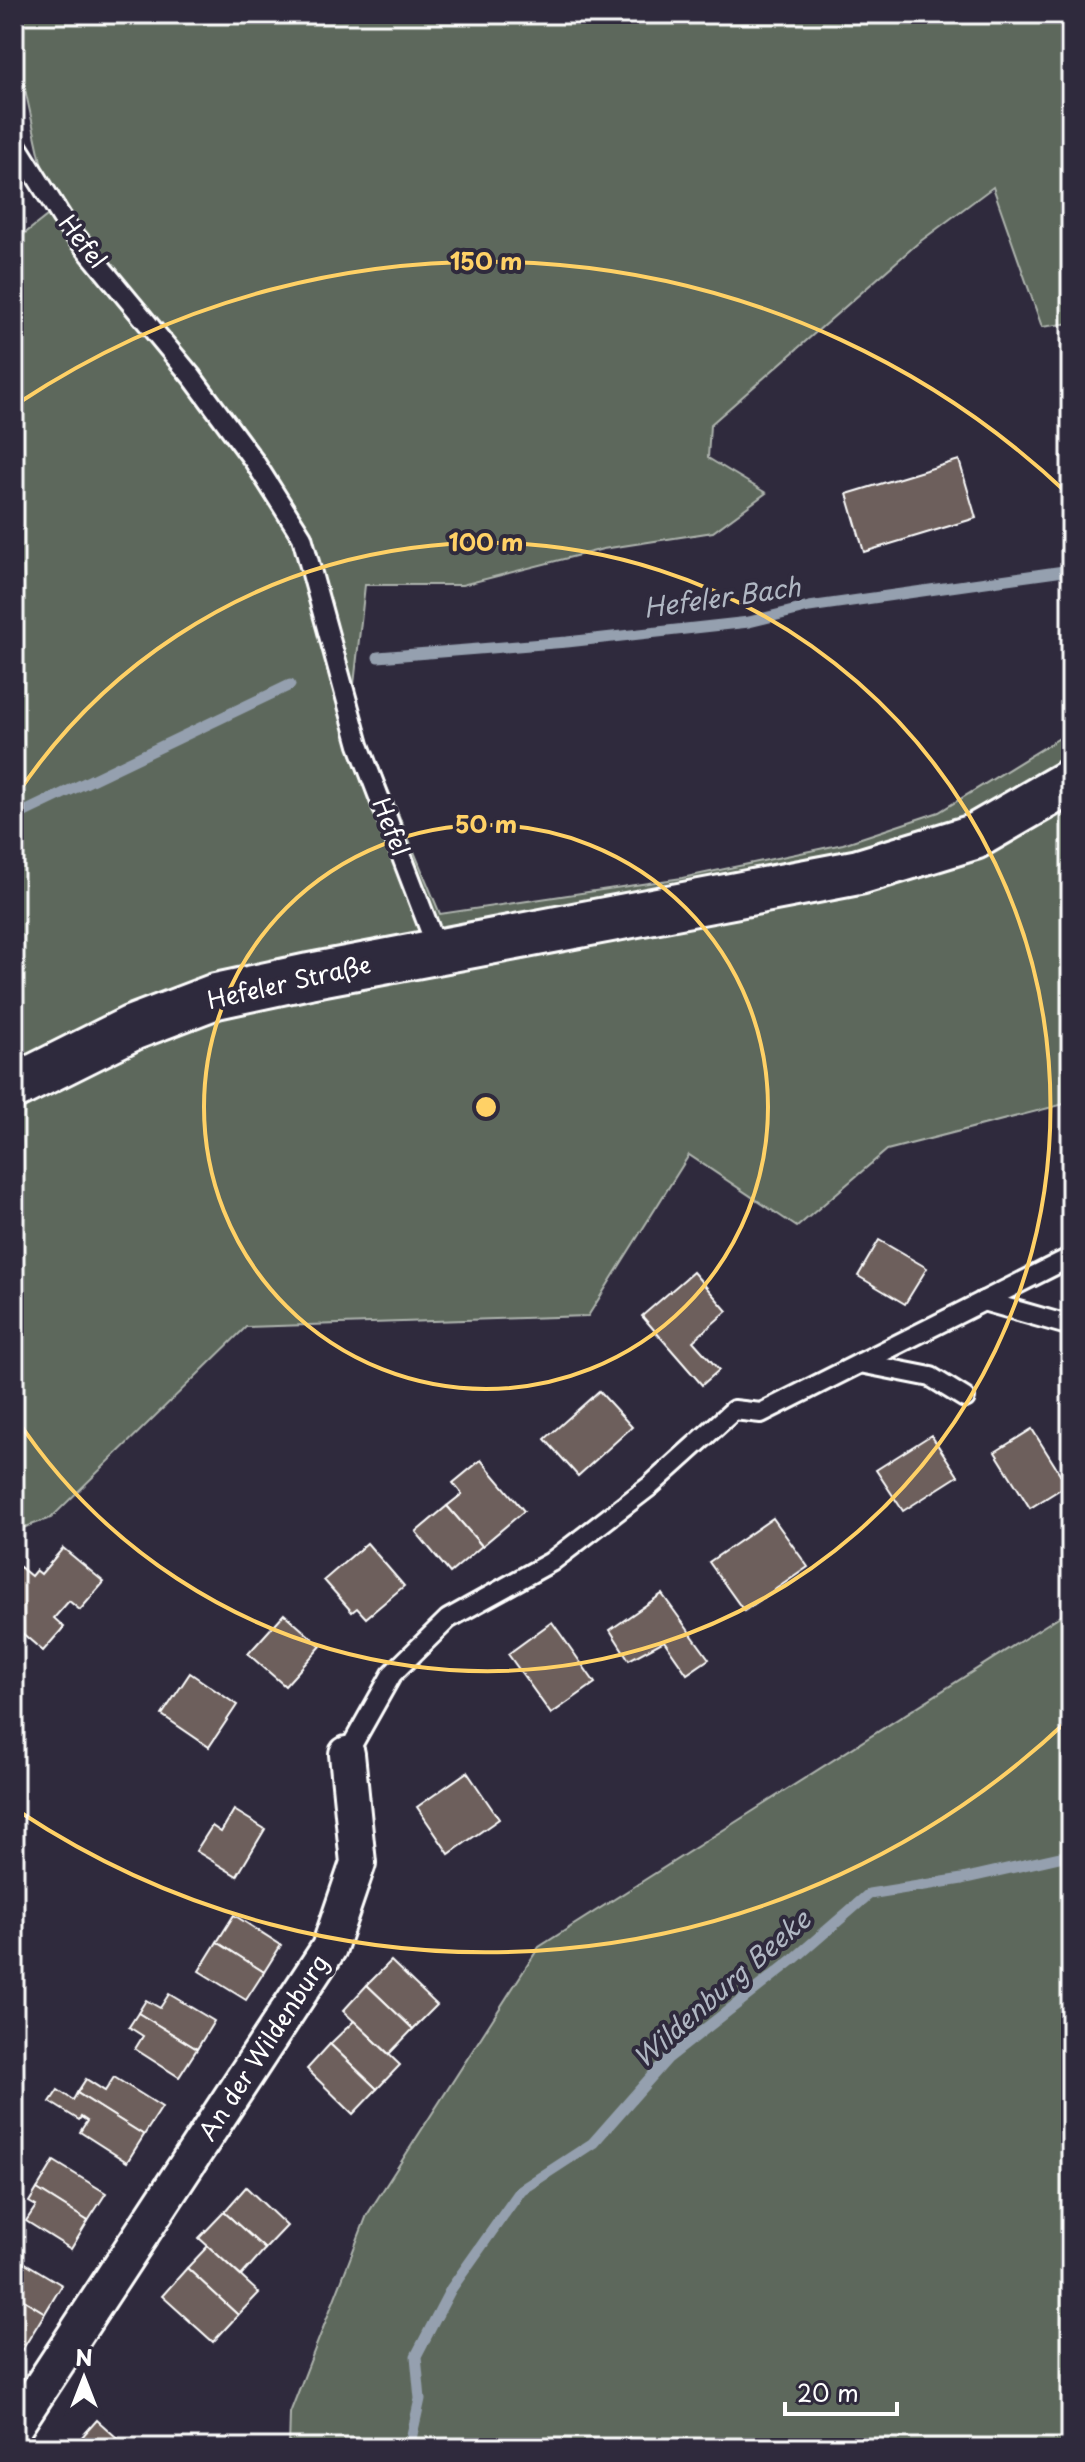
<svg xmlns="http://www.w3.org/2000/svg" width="1085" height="2462" font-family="'Playpen Sans',sans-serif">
  <rect width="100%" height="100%" fill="#2f2a3d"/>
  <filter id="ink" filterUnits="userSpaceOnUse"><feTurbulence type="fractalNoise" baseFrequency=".0125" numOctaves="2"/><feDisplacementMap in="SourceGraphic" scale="16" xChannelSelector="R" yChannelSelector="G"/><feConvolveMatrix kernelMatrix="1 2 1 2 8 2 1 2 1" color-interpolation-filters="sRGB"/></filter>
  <g filter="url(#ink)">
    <!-- green -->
    <g fill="#5d685c" stroke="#aeb4ae" stroke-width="2">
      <polygon points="14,14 1071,14 1071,323 1042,327 993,187 918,243 710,425 708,458 766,493 713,532 603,549 462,585 365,585 352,703 440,914 682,878 843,844 939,812 1071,731 1071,1109 1064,1104 887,1150 797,1227 689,1155 588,1316 246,1327 51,1518 14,1531 14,242 52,212 14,39"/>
      <polygon points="1071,1609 1071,2448 289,2448 290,2413 367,2215 539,1947"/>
    </g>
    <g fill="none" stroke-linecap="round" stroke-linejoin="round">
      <!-- stream -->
      <g stroke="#95a0af" stroke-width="11">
        <polyline points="378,657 567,642 749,622 809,607 1071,570"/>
        <polyline points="14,817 290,685"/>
        <polyline points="409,2448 420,2399 416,2356 451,2289 521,2190 593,2143 667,2059 794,1959 869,1894 962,1879 1064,1856 1071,1848"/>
      </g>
    </g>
    <!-- building -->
    <g fill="#6d5f5b" stroke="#fff" stroke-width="2">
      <polygon points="959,460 976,518 864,552 847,494"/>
      <polygon points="879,1240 927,1268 905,1304 858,1276"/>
      <polygon points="693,1272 727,1311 693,1341 719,1370 702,1385 642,1316"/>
      <polygon points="599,1391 632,1427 578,1476 545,1439"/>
      <polygon points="1032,1429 1067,1485 1030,1508 995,1452"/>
      <polygon points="931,1435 958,1476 903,1511 876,1470"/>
      <polygon points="481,1460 524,1511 482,1546 447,1506 462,1494 453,1483"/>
      <polygon points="447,1506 482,1546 450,1573 416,1532"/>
      <polygon points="773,1518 808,1567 744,1611 709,1562"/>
      <polygon points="367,1543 404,1586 366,1618 357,1608 352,1612 324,1580"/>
      <polygon points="63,1548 104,1582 80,1610 69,1601 54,1618 64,1627 43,1651 14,1626 14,1574 20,1567 31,1576 36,1570 41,1574"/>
      <polygon points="662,1594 709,1659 687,1674 664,1641 629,1660 610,1630"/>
      <polygon points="284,1614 321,1646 285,1686 248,1654"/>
      <polygon points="552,1622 595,1683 551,1714 508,1654"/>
      <polygon points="190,1673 237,1705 209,1747 162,1715"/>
      <polygon points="467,1772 499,1819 449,1854 417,1807"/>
      <polygon points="234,1810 265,1829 237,1876 196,1851 212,1826 221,1832"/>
      <polygon points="234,1915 281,1945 264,1972 217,1942"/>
      <polygon points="217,1942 264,1972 246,2000 199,1971"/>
      <polygon points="391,1961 437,2005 413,2029 367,1985"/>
      <polygon points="367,1985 413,2029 389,2054 343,2011"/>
      <polygon points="169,1994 214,2021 197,2049 138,2013 146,2000 160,2008"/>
      <polygon points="138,2013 197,2049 179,2077 135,2049 143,2036 129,2027"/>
      <polygon points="354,2021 400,2065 377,2089 330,2044"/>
      <polygon points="330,2044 377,2089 353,2114 307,2069"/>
      <polygon points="114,2077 162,2107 144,2135 77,2093 86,2079 105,2091"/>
      <polygon points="58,2090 73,2100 77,2093 144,2135 127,2162 80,2132 87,2121 81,2117 79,2120 50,2102"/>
      <polygon points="54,2161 106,2193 88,2221 37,2189"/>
      <polygon points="246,2187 287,2226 265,2249 224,2212"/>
      <polygon points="37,2189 88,2221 71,2249 26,2221 36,2206 29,2202"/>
      <polygon points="224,2212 265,2249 241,2276 199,2238"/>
      <polygon points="208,2246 259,2293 238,2315 187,2268"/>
      <polygon points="17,2258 62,2285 45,2313 14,2294 14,2263"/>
      <polygon points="187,2268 238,2315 213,2342 162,2296"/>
      <polygon points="14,2294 45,2313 14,2363"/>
      <polygon points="97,2420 126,2446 124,2448 72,2448"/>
    </g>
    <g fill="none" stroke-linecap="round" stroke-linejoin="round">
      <defs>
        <g id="service">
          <polyline points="14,141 67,226 192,377 254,461 302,537 359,745 438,951"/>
          <polyline points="983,1301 1071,1326"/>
          <polyline points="860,1363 931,1377 965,1398"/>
          <polyline points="347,1754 392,1674 448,1619 551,1562 650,1486 734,1410 761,1413 1071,1257"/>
        </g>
        <polyline id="minor" points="14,2428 329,1948 358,1863 347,1754"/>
        <polyline id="secondary" points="14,1087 132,1028 216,996 309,976 859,872 974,837 1071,781"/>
      </defs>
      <!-- service casing -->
      <use href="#service" stroke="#fff" stroke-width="24"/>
      <!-- minor casing -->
      <use href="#minor" stroke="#fff" stroke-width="40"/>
      <!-- secondary casing -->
      <use href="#secondary" stroke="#fff" stroke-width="50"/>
      <!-- service -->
      <use href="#service" stroke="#2f2a3d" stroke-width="18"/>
      <!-- minor -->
      <use href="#minor" stroke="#2f2a3d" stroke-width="34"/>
      <!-- secondary -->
      <use href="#secondary" stroke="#2f2a3d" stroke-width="44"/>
    </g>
  </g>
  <!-- distance rings -->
  <g fill="none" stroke="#ffd166" stroke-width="4">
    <circle cx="486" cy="1107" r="282"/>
    <path d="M16 796A564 564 0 1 1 16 1418"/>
    <path d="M1068 1720A845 845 0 0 1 20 1812M20 402A845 845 0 0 1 1068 494"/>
  </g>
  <g text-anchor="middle" stroke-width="8" stroke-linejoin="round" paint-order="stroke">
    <!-- street labels -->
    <g font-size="24" fill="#fff" stroke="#2f2a3d">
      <text transform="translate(82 242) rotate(52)" y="8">Hefel</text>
      <text transform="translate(390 827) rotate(69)" y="8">Hefel</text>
      <text transform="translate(289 983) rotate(-13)" y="8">Hefeler Straße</text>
      <text transform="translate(264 2048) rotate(-57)" y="8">An der Wildenburg</text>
    </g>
    <!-- water labels -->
    <g font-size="26" font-style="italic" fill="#b0b7c3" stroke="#2f2a3d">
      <text transform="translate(722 598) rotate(-8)" y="9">Hefeler Bach</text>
      <text transform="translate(722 1989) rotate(-41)" y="9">Wildenburg Beeke</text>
    </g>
  </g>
  <circle cx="486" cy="1107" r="12" fill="#ffd166" stroke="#2f2a3d" stroke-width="4"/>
  <g font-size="24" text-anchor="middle" font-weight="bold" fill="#ffd166" stroke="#2f2a3d" stroke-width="8" stroke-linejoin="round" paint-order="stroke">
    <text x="486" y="270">150 m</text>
    <text x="486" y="551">100 m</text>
    <text x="486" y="833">50 m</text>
  </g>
  <!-- margin -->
  <rect width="1085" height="2462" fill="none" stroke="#2f2a3d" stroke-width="48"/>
  <rect x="24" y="24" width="1037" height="2414" fill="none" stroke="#fff" stroke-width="3" filter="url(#ink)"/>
  <!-- north arrow -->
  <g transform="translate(84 2378)" stroke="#2f2a3d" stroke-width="6" paint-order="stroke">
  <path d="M0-6L14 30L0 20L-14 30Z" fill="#ffffff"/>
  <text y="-12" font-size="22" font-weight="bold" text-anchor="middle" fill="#ffffff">N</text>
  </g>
  <!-- scale -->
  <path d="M785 2402v12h112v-12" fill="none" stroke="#ffffff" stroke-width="4"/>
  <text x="797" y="2402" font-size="24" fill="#ffffff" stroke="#2f2a3d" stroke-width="6" paint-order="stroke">20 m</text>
</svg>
